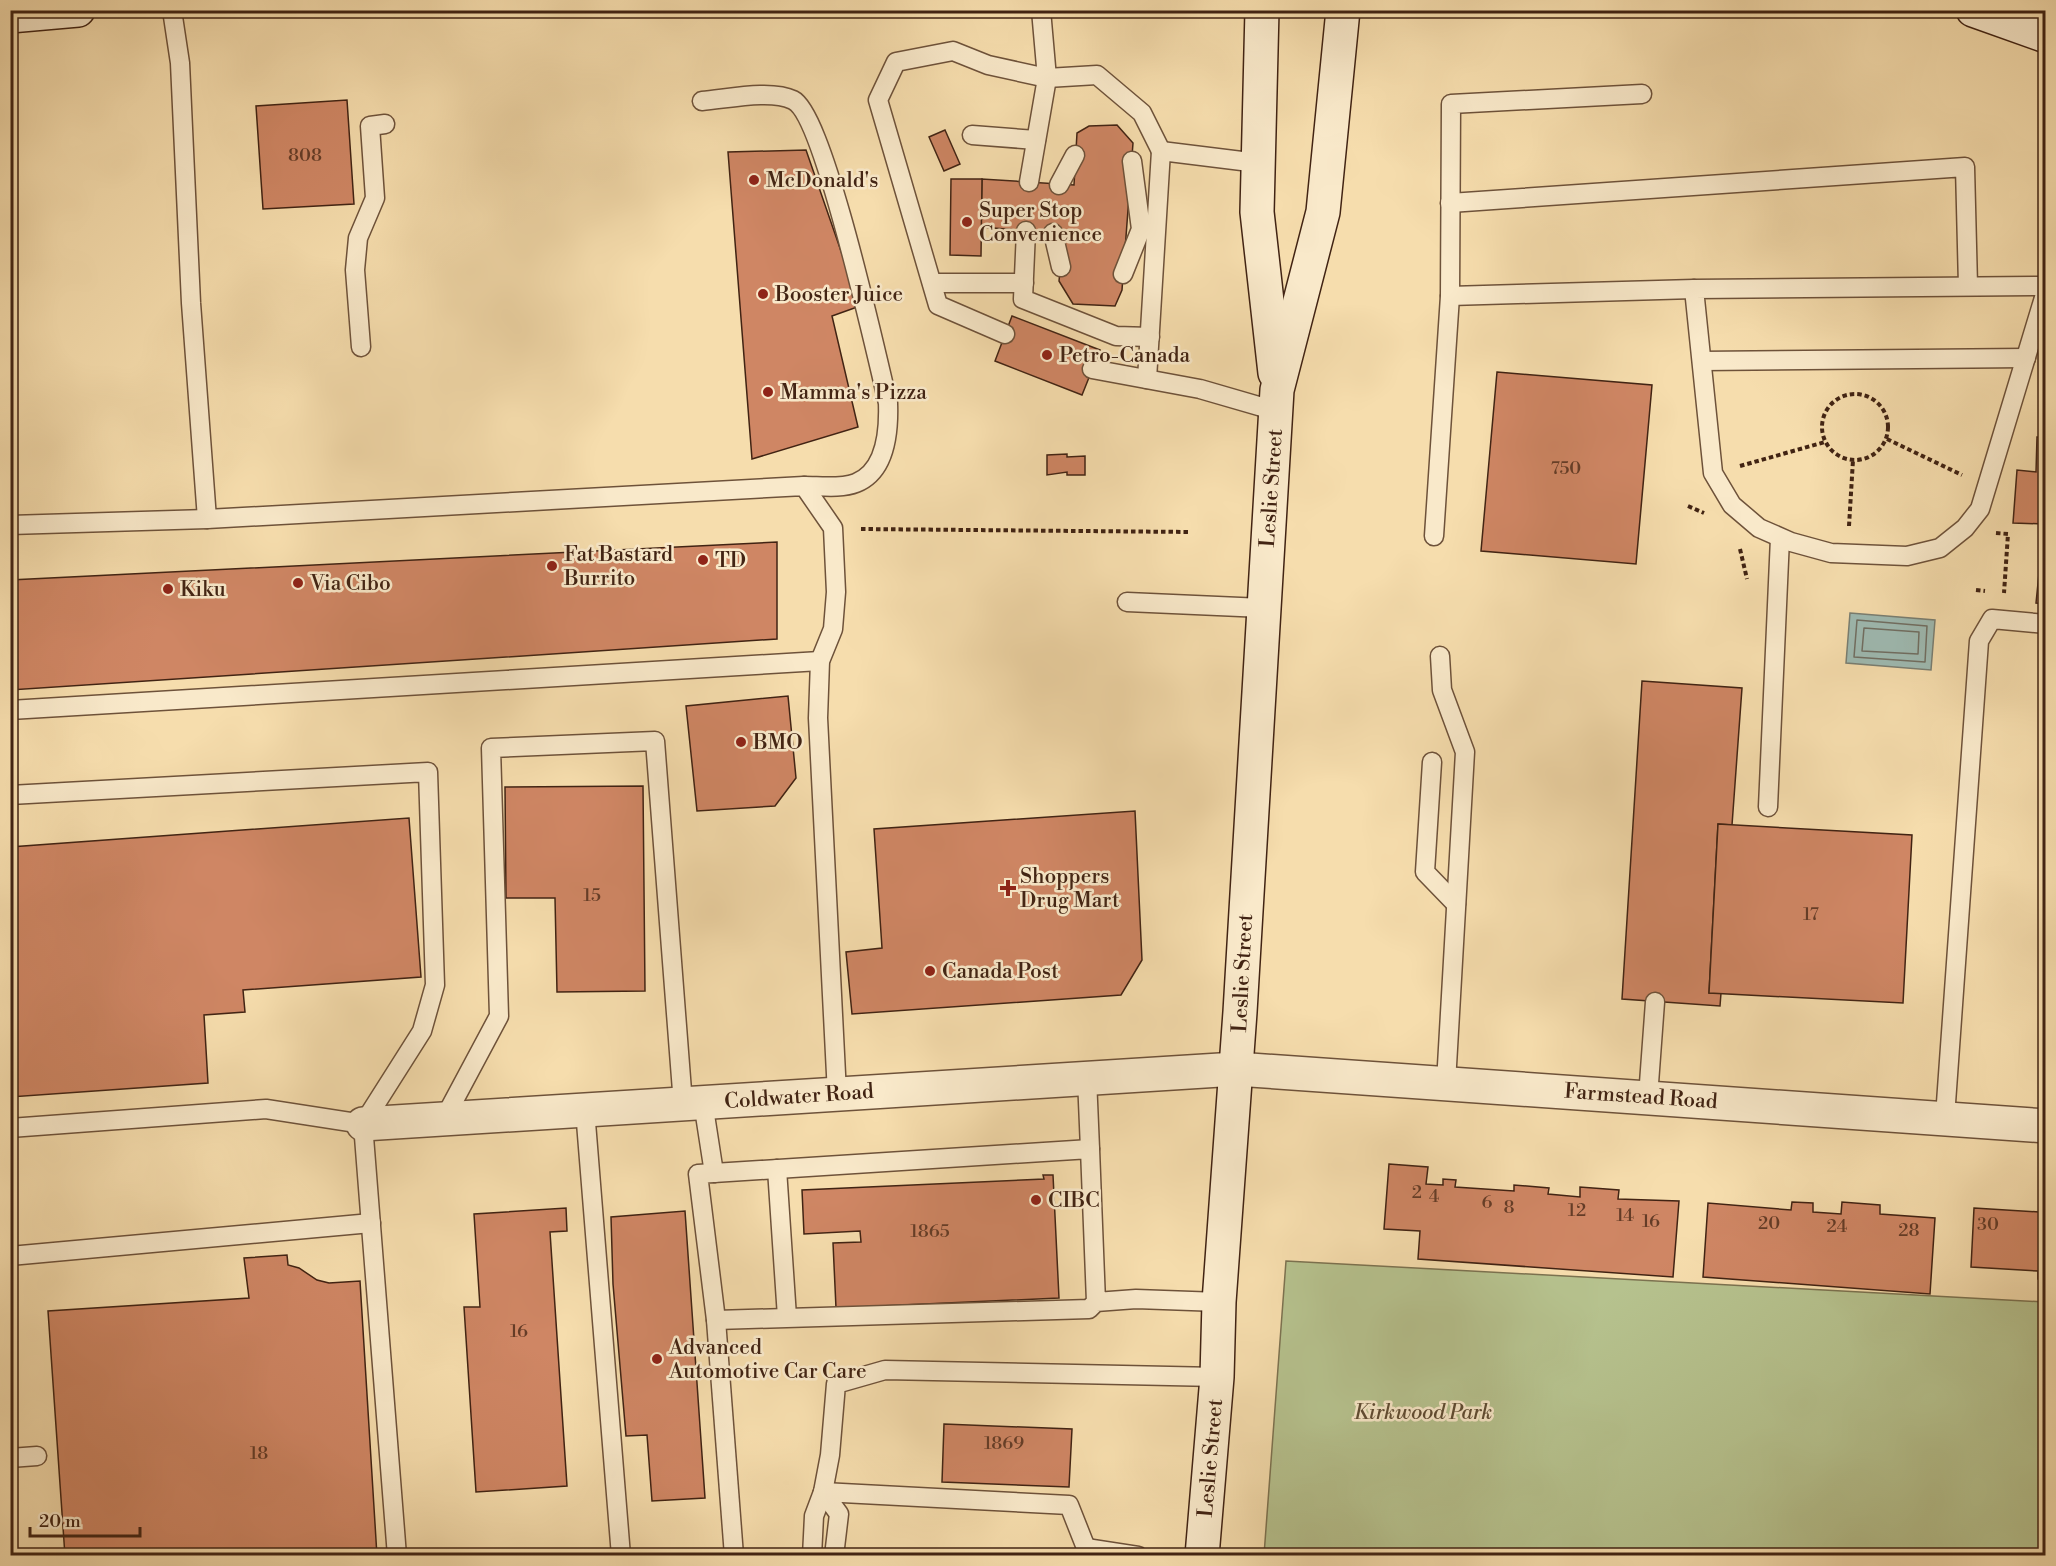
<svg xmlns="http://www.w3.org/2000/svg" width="2056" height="1566" font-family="'Libre Bodoni',serif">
  <rect width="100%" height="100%" fill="#f6ddad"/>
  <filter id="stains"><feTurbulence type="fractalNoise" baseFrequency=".00333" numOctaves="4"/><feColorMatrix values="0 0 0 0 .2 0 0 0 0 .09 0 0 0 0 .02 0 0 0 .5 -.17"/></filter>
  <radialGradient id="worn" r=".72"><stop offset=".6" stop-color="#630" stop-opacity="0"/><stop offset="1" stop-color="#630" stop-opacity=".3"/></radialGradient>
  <!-- green -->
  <polygon fill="#b6c28e" stroke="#7c7250" stroke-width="1.5" points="1286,1261 2045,1302 2045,1555 1264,1555"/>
  <!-- water -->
  <polygon fill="#9ebab2" stroke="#797e72" stroke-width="1.5" points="1850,613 1935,620 1931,670 1846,663"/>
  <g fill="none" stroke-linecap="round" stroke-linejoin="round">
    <!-- shore -->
    <g stroke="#706e62" stroke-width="1.5">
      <polygon points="1857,620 1927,626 1925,662 1854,657"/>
      <polygon points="1864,628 1919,632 1918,654 1862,651"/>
    </g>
  </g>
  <!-- building -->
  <g fill="#cf8664" stroke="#412313" stroke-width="1.5">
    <polygon points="347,100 354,204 263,209 256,106"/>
    <polygon points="1117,125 1133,143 1122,290 1115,306 1073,304 1059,281 1064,234 981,227 982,179 1074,185 1077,133 1089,126"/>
    <polygon points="945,130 960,164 944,171 929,137"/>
    <polygon points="806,150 860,306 832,316 858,427 752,459 728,152"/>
    <polygon points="951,179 982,179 981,256 950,255"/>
    <polygon points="1012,316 1100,350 1082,395 995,361"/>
    <polygon points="1497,372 1652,385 1636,564 1481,551"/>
    <polygon points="2037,437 2046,438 2046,604 2036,603 2044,524 2013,523 2017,470 2036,472"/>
    <polygon points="1067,454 1067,457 1085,456 1085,475 1067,475 1067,472 1047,475 1047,455"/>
    <polygon points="777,542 777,639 10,690 10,580"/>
    <polygon points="1642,681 1742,688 1732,825 1718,824 1709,993 1721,993 1720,1006 1622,999"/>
    <polygon points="788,696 796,778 775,806 697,811 686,706"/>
    <polygon points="643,786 645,991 557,992 555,898 506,898 505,787"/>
    <polygon points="1135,811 1142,960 1121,995 852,1014 846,952 882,948 874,829"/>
    <polygon points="409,818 421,977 243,990 245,1012 204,1015 208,1083 10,1097 10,847"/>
    <polygon points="1718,824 1912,835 1903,1003 1709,993"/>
    <polygon points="1389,1164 1428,1167 1426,1184 1443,1185 1443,1179 1456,1180 1455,1187 1514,1191 1514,1185 1549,1188 1548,1194 1580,1197 1580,1187 1619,1190 1618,1199 1679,1201 1673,1277 1418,1259 1420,1231 1384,1229"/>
    <polygon points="1043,1175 1053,1175 1059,1298 836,1308 833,1243 861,1242 860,1231 804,1234 802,1190 1044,1179"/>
    <polygon points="1792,1202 1813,1203 1813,1212 1841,1214 1842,1202 1880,1205 1880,1214 1935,1218 1930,1294 1703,1277 1708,1203 1791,1210"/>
    <polygon points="566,1208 567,1231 550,1232 567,1486 476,1492 464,1307 480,1307 474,1214"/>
    <polygon points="1974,1208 2039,1212 2039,1221 2046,1222 2046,1280 2038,1279 2038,1271 1971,1267"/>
    <polygon points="685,1211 705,1498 652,1501 647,1435 626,1436 613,1284 611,1217"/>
    <polygon points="287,1255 288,1265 299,1268 317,1280 329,1283 360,1281 377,1556 65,1556 48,1311 249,1298 244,1258"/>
    <polygon points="944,1424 1072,1429 1069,1487 942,1482"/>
    <polygon points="903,1552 958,1556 903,1556"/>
  </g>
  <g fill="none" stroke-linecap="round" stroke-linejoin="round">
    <defs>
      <g id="service">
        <polyline points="172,10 180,63 191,303 207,519"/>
        <polyline points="1642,94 1451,104 1450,296 1694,289"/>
        <path d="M 702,101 C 727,99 771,89 793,100 C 824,115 877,358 888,403 C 889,431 886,471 856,483 C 841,489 820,486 804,486"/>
        <polyline points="972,135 1036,140"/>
        <polyline points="1029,182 1047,78 1041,10"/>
        <polyline points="1059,185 1075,155"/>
        <polyline points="1450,203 1965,167 1968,286"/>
        <polyline points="1026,231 1023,299 1116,336 1150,337"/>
        <polyline points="1053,233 1061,267"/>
        <polyline points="1123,274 1141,229 1132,161"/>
        <polyline points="932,283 1024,283"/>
        <polyline points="2046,286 1694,289 1713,473 1732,505 1759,528 1791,542 1831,553 1907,556 1940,548 1965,528 1980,509 2046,291"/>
        <polyline points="1005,334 938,305 878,100 896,62 953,51 988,65 1047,78 1097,75 1142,113 1161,151"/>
        <polyline points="361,347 355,270 358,238 375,198 370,126 385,124"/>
        <polyline points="1702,361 2026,358"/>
        <polyline points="1092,369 1200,389 1276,411"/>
        <polyline points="1147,379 1161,151 1258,163"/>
        <polyline points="10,525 207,519 804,486 833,528 836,592 833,629 820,661 818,718 837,1094"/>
        <polyline points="1434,536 1450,296"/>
        <polyline points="1127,602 1263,608"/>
        <polyline points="1440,656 1442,690 1465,752 1446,1083"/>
        <polyline points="10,710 820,661"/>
        <polyline points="1432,762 1425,872 1456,904"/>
        <polyline points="10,795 428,772 435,985 422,1031 363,1124 397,1556"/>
        <polyline points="1768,807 1780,538"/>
        <polyline points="1087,1078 1090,1149"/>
        <polyline points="1648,1097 1655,1002"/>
        <polyline points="703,1102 714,1173"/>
        <polyline points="585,1110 621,1556"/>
        <polyline points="1945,1117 1979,641 1992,619 2046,624"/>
        <polyline points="444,1119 499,1016 491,748 655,741 683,1104"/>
        <polyline points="10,1128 266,1109 363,1124"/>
        <polyline points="777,1169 787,1317"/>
        <polyline points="10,1256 371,1223"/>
        <polyline points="1096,1302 1089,1309 716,1320 698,1174 1090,1149 1096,1302 1136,1299 1219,1302"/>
        <polyline points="716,1320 734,1556"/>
        <polyline points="10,1458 37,1456"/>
        <polyline points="823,1492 1069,1505 1086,1548 1085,1556"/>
        <polyline points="823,1492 839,1514 834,1556"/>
        <polyline points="1086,1548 1138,1556"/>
        <polyline points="812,1556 814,1516 823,1492 830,1455 836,1384 885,1370 1217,1377"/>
      </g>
      <polyline id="minor" points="363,1124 1236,1069 2046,1126"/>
      <g id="secondary">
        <polyline points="1262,10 1257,212 1275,373"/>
        <polyline points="1973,10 2046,36"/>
        <polyline points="10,16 78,10"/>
        <polyline points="1202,1556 1217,1377 1219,1302 1240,1012 1277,390 1323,212 1343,10"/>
      </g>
    </defs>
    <!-- service casing -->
    <use href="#service" stroke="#6e523a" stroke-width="21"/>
    <!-- minor casing -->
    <use href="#minor" stroke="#6e523a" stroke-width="36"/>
    <!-- secondary casing -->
    <use href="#secondary" stroke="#412313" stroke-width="36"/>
    <!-- path -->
    <g stroke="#412313" stroke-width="4" stroke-dasharray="4.5 3" stroke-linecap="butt">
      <circle cx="1855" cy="427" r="33"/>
      <polyline points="1887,439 1962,475"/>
      <polyline points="1740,466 1825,442"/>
      <polyline points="1688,506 1704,513"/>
      <polyline points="1849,526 1853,460"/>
      <polyline points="861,529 1190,532"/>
      <polyline points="1996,533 2008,534 2004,593"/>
      <polyline points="1740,549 1747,579"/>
      <polyline points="1976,590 1985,591"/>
    </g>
    <!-- service -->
    <use href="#service" stroke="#f9e9ca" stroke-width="18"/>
    <!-- minor -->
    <use href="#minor" stroke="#f9e9ca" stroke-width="33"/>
    <!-- secondary -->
    <use href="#secondary" stroke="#f9e9ca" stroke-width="33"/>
  </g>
  <!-- markers -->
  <g fill="#8f2418" stroke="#f9e9ca" stroke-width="2">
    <circle cx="754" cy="180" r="6"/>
    <circle cx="967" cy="222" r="6"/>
    <circle cx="763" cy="294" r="6"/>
    <circle cx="1047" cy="355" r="6"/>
    <circle cx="768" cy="392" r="6"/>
    <circle cx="703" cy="560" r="6"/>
    <circle cx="552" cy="566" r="6"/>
    <circle cx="298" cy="583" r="6"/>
    <circle cx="168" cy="589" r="6"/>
    <circle cx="741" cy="742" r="6"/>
    <path d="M1005 879h6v6h6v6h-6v6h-6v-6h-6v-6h6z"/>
    <circle cx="930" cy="971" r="6"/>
    <circle cx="1036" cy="1200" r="6"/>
    <circle cx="657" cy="1359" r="6"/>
  </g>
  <g text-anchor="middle" stroke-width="5" stroke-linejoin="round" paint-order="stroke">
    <!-- number labels -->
    <g font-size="18" fill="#643c27">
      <text x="305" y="161">808</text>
      <text x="1566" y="474">750</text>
      <text x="592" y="901">15</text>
      <text x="1811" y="920">17</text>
      <text x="1417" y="1198">2</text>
      <text x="1434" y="1202">4</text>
      <text x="1487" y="1208">6</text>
      <text x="1509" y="1213">8</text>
      <text x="1577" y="1216">12</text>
      <text x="1625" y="1221">14</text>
      <text x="1651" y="1227">16</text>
      <text x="1769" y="1229">20</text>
      <text x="1988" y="1230">30</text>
      <text x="1837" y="1232">24</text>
      <text x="1909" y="1236">28</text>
      <text x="930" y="1237">1865</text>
      <text x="519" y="1337">16</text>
      <text x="1004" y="1449">1869</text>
      <text x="259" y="1459">18</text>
    </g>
    <!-- poi labels -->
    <g font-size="21" fill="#412313" stroke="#f9e9ca" text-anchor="start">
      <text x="766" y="187">McDonald's</text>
      <text x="979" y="217">Super Stop<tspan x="979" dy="24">Convenience</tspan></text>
      <text x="775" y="301">Booster Juice</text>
      <text x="1059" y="362">Petro-Canada</text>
      <text x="780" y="399">Mamma's Pizza</text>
      <text x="564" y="561">Fat Bastard<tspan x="564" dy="24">Burrito</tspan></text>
      <text x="715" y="567">TD</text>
      <text x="310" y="590">Via Cibo</text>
      <text x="180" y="596">Kiku</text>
      <text x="753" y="749">BMO</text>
      <text x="1020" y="883">Shoppers<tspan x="1020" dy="24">Drug Mart</tspan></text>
      <text x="942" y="978">Canada Post</text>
      <text x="1048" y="1207">CIBC</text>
      <text x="669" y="1354">Advanced<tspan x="669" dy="24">Automotive Car Care</tspan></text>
    </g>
    <!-- street labels -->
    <g font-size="21" fill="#412313" stroke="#f9e9ca">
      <text transform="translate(1271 488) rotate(-86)" y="7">Leslie Street</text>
      <text transform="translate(1242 973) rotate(-87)" y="7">Leslie Street</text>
      <text transform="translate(799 1096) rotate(-4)" y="7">Coldwater Road</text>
      <text transform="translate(1641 1096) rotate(4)" y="7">Farmstead Road</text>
      <text transform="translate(1210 1458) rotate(-85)" y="7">Leslie Street</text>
    </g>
    <!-- park labels -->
    <g font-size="21" font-style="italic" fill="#5e4b32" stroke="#f9e9ca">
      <text x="1423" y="1419">Kirkwood Park</text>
    </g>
  </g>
  <!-- margin -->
  <rect width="2056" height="1566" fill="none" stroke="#f6ddad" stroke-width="36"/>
  <rect x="12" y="12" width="2032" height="1542" fill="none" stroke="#412313" stroke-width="3"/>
  <rect x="18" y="18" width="2020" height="1530" fill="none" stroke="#412313" stroke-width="1.5"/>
  <!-- scale -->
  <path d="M30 1527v9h110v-9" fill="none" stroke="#412313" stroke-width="3"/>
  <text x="39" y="1527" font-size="18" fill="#412313" stroke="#f9e9ca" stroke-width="4.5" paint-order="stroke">20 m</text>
  <rect width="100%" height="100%" filter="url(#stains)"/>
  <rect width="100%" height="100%" fill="url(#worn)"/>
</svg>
